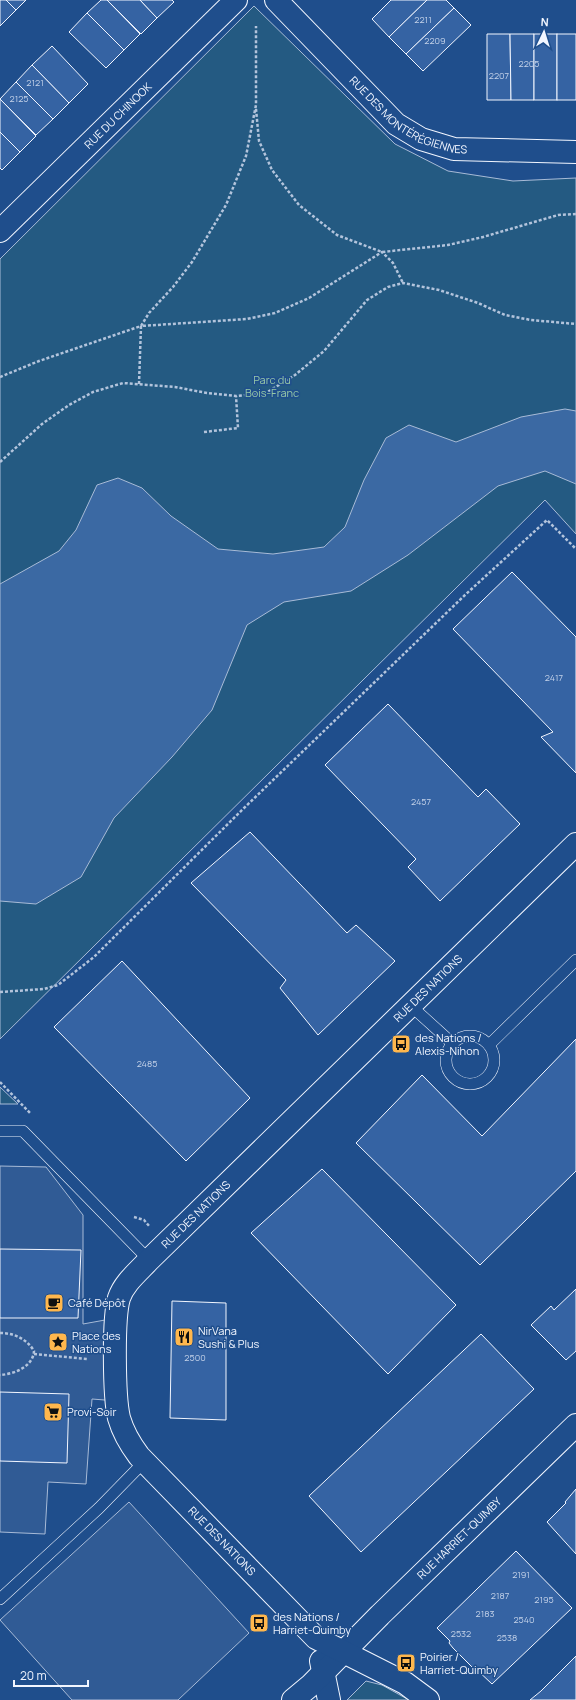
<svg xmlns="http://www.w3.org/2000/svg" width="576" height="1700" font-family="Manrope,sans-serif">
  <rect width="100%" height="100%" fill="#1f4e8c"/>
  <!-- green -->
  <g fill="#245a82" stroke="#a8bbd7">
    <polygon points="254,6 395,144 448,171 513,181 576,178 576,534 545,500 0,1039 0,259"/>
    <polygon points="0,1087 18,1104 0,1104"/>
    <polygon points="366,1681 382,1685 409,1700 347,1700"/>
  </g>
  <!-- parking -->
  <g fill="#305b95" stroke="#a8bbd7">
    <polygon points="0,1166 46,1167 83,1215 83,1324 116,1318 117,1401 92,1399 86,1484 48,1482 45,1534 0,1532"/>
    <polygon points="129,1502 249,1633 178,1700 72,1700 0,1620"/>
  </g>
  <!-- water -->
  <polygon fill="#3b69a3" stroke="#a8bbd7" points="565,409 576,411 576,484 545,471 498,486 408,555 351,591 284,602 247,625 212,710 172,757 114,818 81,877 36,904 0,901 0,584 59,551 76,530 97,485 118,478 142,488 171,516 218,549 273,554 324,547 345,527 364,480 386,438 409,425 456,442 521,417"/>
  <!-- building -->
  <g fill="#3563a3" stroke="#f2f6ff">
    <polygon points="0,0 6,0 16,10 0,26"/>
    <polygon points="6,0 26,0 16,10"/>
    <polygon points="101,0 107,0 140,34 124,50 87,13"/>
    <polygon points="107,0 140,0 157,18 141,34"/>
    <polygon points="140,0 172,0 174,2 157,18"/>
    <polygon points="391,0 427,0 389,37 372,19"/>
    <polygon points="427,0 446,0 454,8 406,54 389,37"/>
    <polygon points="454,8 471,25 423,71 406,54"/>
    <polygon points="87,13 124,50 106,68 69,32"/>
    <polygon points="487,34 510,34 511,100 487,100"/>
    <polygon points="510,34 534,34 534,100 511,100"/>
    <rect x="534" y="34" width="23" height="66"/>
    <rect x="557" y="34" width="19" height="66"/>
    <polygon points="52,46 88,84 69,103 32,65"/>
    <polygon points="32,65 69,103 53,119 16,82"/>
    <polygon points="16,82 53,119 36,135 0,99"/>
    <polygon points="0,99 36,136 20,152 0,132"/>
    <polygon points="0,132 20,152 2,170 0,168"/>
    <polygon points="512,572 576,637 576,773 541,737 553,732 453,629"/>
    <polygon points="388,704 478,797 486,789 520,824 440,901 408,867 416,859 325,765"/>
    <polygon points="250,832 347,933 356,925 395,961 318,1035 280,988 286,980 191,883"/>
    <polygon points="122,961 250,1098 186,1161 54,1027"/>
    <polygon points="576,1039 576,1171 480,1265 356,1143 422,1075 482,1136"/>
    <polygon points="322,1169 456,1305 388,1374 251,1233"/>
    <polygon points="0,1249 81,1250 78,1318 0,1318"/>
    <polygon points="576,1289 576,1351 566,1360 531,1325 551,1306 554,1310"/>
    <polygon points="172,1301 226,1303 226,1420 170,1418"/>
    <polygon points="481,1334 534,1389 361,1552 309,1496"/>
    <polygon points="0,1392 69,1394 67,1463 0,1461"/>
    <polygon points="576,1489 576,1554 547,1522 566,1503 565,1502"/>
    <polygon points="516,1551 572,1608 492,1684 475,1668 474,1669 453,1648 449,1643 450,1641 437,1628"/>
    <polygon points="576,1656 576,1700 530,1700 541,1691"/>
  </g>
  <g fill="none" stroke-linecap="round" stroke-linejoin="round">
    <defs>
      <g id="service">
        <polyline points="410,1005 452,1043"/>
        <circle cx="470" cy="1060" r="24"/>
        <polyline points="489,1045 576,960"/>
        <polyline points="0,1131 23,1131 149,1260"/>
        <polyline points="0,1599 99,1508 144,1462"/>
      </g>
      <g id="minor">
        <path id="s1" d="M 276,0 L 396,124 L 421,139 L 454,149 L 576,152"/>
        <path id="s2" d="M 0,231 L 236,0"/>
        <polyline points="321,1661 329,1700"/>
        <path id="s3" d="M 293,1700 L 311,1685 L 380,1615 L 576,1425"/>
        <path id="s4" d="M 428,1700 L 405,1683 L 316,1638 L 139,1456 C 130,1444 123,1432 119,1418 C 114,1397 113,1318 119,1298 C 124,1283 138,1272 149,1260 L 576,844"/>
      </g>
    </defs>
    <!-- service casing -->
    <use href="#service" stroke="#f2f6ff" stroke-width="12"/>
    <!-- minor casing -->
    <use href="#minor" stroke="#f2f6ff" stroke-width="24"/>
    <!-- path -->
    <g stroke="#b3c4dc" stroke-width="2.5" stroke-dasharray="3 2" stroke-linecap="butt">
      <polyline points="256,109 259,141 272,170 299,205 337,235 382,252 448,245 483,237 558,215 576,214"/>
      <polyline points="0,377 39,361 141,326 149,313 173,287 192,262 226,205 246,156 256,105 256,26"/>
      <polyline points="139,384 141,326 247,319 275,313 309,298 382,252 393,263 403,283"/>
      <polyline points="204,432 238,428 236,396"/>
      <polyline points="0,462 42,424 69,405 93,392 123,383 175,387 207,393 236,396 266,393 295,375 324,351 367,300 388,287 403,283 439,290 478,303 505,315 531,320 576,324"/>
      <polyline points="0,992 44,989 58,985 94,957 243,809 465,595 547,520 576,549"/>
      <polyline points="0,1082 30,1113"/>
      <polyline points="134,1217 144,1220 150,1227"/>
      <path d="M 0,1333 C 14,1333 27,1339 34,1351 C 33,1367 14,1374 0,1375"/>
      <polyline points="34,1354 87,1359"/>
    </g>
    <!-- service -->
    <use href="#service" stroke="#1f4e8c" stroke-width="11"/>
    <!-- minor -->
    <use href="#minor" stroke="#1f4e8c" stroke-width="22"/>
  </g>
  <!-- icons -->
  <defs>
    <symbol id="bus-square" viewBox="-11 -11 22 22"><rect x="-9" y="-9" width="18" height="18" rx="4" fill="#ffb74d" stroke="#1f4e8c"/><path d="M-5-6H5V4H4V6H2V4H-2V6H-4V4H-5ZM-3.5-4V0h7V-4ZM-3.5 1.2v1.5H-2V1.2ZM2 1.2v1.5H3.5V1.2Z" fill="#111"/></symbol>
    <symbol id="cafe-square" viewBox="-11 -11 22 22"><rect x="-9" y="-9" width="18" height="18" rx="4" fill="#ffb74d" stroke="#1f4e8c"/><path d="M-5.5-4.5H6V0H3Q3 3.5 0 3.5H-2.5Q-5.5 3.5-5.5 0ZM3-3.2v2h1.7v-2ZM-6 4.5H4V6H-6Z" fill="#111"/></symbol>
    <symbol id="restaurant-square" viewBox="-11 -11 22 22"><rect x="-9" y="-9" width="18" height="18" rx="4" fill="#ffb74d" stroke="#1f4e8c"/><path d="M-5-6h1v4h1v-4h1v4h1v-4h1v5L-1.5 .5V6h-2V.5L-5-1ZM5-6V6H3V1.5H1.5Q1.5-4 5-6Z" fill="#111"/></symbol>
    <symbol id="sight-square" viewBox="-11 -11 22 22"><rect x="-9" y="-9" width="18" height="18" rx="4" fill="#ffb74d" stroke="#1f4e8c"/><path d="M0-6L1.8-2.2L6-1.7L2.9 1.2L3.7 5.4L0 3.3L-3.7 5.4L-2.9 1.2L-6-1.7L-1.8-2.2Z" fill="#111"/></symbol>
    <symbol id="supermarket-square" viewBox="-11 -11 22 22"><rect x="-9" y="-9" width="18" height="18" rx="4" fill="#ffb74d" stroke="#1f4e8c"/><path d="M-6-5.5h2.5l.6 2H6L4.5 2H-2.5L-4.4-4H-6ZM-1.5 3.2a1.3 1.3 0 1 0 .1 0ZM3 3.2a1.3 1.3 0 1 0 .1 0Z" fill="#111"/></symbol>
  </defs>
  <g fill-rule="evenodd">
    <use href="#bus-square" x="390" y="1033" width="22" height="22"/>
    <use href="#cafe-square" x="43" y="1292" width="22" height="22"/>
    <use href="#restaurant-square" x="173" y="1326" width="22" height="22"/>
    <use href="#sight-square" x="47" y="1331" width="22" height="22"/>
    <use href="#supermarket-square" x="42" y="1401" width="22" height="22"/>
    <use href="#bus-square" x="248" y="1612" width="22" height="22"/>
    <use href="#bus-square" x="395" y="1652" width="22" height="22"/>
  </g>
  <g text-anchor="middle" stroke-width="3" stroke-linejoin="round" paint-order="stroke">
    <!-- number labels -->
    <g font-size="9" fill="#c3d1e8">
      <text x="423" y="23">2211</text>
      <text x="435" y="44">2209</text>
      <text x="529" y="67">2205</text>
      <text x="499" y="79">2207</text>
      <text x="35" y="86">2121</text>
      <text x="19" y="102">2125</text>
      <text x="554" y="681">2417</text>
      <text x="421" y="805">2457</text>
      <text x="147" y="1067">2485</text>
      <text x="195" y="1361">2500</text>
      <text x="521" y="1578">2191</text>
      <text x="500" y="1599">2187</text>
      <text x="544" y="1603">2195</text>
      <text x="485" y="1617">2183</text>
      <text x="524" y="1623">2540</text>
      <text x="461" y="1637">2532</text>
      <text x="507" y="1641">2538</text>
    </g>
    <!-- street labels -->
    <g font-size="11" fill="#f2f6ff" stroke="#1f4e8c">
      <text dy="4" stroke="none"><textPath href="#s1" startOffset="179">RUE DES MONTÉRÉGIENNES</textPath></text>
      <text dy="4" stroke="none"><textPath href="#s2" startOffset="165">RUE DU CHINOOK</textPath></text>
      <text dy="4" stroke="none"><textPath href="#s4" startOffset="984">RUE DES NATIONS</textPath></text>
      <text dy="4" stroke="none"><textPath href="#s4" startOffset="660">RUE DES NATIONS</textPath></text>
      <text dy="4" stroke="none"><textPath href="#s3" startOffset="232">RUE HARRIET-QUIMBY</textPath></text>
      <text transform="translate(222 1541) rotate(46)" y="4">RUE DES NATIONS</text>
    </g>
    <!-- park labels -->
    <g font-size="11" fill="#97c8a6" stroke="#1f4e8c">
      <text x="272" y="384">Parc du<tspan x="272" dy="13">Bois-Franc</tspan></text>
    </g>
    <!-- poi labels -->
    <g font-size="11" fill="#f2f6ff" stroke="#1f4e8c" text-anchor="start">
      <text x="415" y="1042">des Nations /<tspan x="415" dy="13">Alexis-Nihon</tspan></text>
      <text x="68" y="1307">Café Dépôt</text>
      <text x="198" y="1335">NirVana<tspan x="198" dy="13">Sushi &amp; Plus</tspan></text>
      <text x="72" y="1340">Place des<tspan x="72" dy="13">Nations</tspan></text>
      <text x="67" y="1416">Provi-Soir</text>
      <text x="273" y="1621">des Nations /<tspan x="273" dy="13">Harriet-Quimby</tspan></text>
      <text x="420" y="1661">Poirier /<tspan x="420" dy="13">Harriet-Quimby</tspan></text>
    </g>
  </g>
  <!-- north arrow -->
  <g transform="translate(544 32) rotate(4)" stroke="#1f4e8c" stroke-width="3" paint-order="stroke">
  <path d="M0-3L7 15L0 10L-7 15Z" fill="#f2f6ff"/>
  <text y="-6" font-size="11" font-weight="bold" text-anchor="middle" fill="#f2f6ff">N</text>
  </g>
  <!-- scale -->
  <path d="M14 1680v6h74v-6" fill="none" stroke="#f2f6ff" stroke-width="2"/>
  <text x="20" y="1680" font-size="12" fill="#f2f6ff" stroke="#1f4e8c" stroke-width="3" paint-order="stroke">20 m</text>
</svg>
